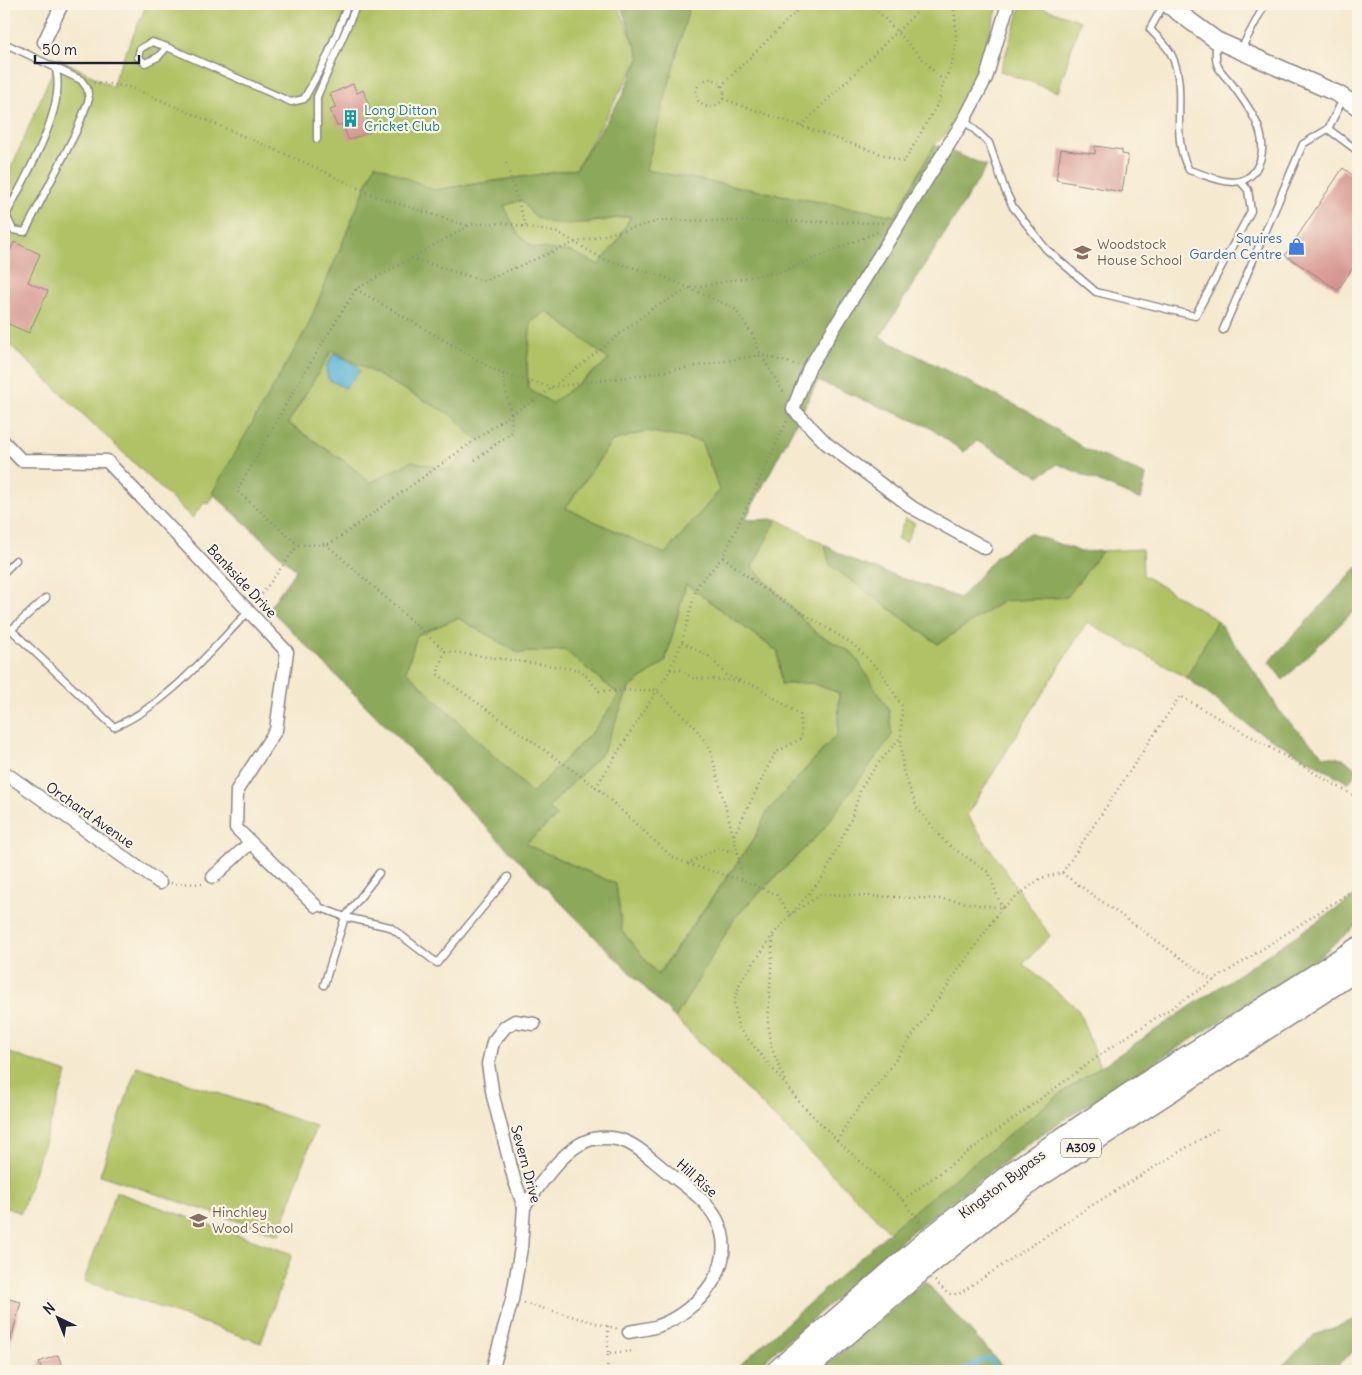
<svg xmlns="http://www.w3.org/2000/svg" width="1362" height="1375" font-family="Delius,sans-serif">
  <rect width="100%" height="100%" fill="#fcf5e5"/>
  <filter id="ink" filterUnits="userSpaceOnUse"><feTurbulence type="fractalNoise" baseFrequency=".02" numOctaves="2"/><feDisplacementMap in="SourceGraphic" scale="10" xChannelSelector="R" yChannelSelector="G"/><feConvolveMatrix kernelMatrix="1 2 1 2 8 2 1 2 1" color-interpolation-filters="sRGB"/></filter>
  <filter id="wash" filterUnits="userSpaceOnUse"><feTurbulence type="fractalNoise" baseFrequency=".0096" numOctaves="4" result="noise"/><feDisplacementMap in="SourceGraphic" scale="20" xChannelSelector="R" yChannelSelector="G"/><feGaussianBlur stdDeviation="1.12" result="paint"/><feColorMatrix in="noise" values="0 0 0 0 0 0 0 0 0 0 0 0 0 0 0 0 0 1.4 0 .05"/><feComposite in="paint" operator="in"/></filter>
  <g filter="url(#wash)">
    <rect width="100%" height="100%" fill="#f5e9cf"/>
    <!-- green -->
    <g fill="#b0c265" stroke="#697250">
      <polygon points="147,4 617,4 640,57 576,169 434,190 375,165 307,328 208,504 205,502 192,518 4,339 4,185 58,58 113,87 116,74"/>
      <polygon points="690,4 999,4 975,77 946,134 934,145 895,216 645,170"/>
      <polygon points="1022,4 1033,4 1080,21 1058,92 1000,71"/>
      <polygon points="521,200 535,216 588,223 631,216 617,242 599,265 572,252 532,248 518,234 504,206"/>
      <polygon points="547,311 609,360 552,403 528,389 527,363 531,322"/>
      <polygon points="332,350 453,416 478,442 449,470 412,461 370,483 347,463 288,423"/>
      <polygon points="648,431 701,441 720,490 665,554 565,508 612,441"/>
      <polygon points="777,519 825,545 830,565 938,644 1003,601 1067,597 1102,551 1142,549 1143,575 1217,620 1187,678 1087,622 967,815 1050,936 1023,964 1078,1009 1100,1067 1060,1094 890,1232 675,1018 736,916 822,831 853,653 816,633 752,567"/>
      <polygon points="905,519 915,523 906,542 897,539"/>
      <polygon points="686,584 778,652 782,684 812,683 839,693 838,733 767,812 754,839 657,975 622,931 616,884 525,844 556,817 548,808 603,752 629,688 665,662"/>
      <polygon points="458,618 519,653 565,650 619,695 595,729 532,793 406,671 417,635"/>
      <polygon points="10,1053 67,1073 21,1213 4,1207 4,1071"/>
      <polygon points="137,1066 316,1126 279,1235 100,1175"/>
      <polygon points="116,1192 292,1254 261,1343 84,1281"/>
    </g>
    <!-- forest -->
    <g fill="#8ca85a" stroke="#57654a" fill-rule="evenodd">
      <path d="M 620,4 L 690,4 L 646,170 L 895,216 L 935,145 L 987,166 L 880,337 L 1033,414 L 1085,449 L 1146,475 L 1141,500 L 1058,464 L 1039,476 L 977,441 L 964,452 L 927,426 L 818,381 L 745,520 L 777,519 L 752,567 L 816,633 L 853,653 L 889,710 L 892,735 L 822,831 L 736,916 L 675,1018 L 269,608 L 296,570 L 212,493 L 307,328 L 375,164 L 434,190 L 576,169 L 622,96 L 640,57 ZM 521,200 C 525,205 529,211 534,215 C 555,233 606,218 631,216 L 617,242 L 599,265 L 572,252 L 532,247 L 518,234 L 504,206 ZM 547,311 L 609,360 L 552,403 L 528,389 L 527,363 L 531,322 ZM 332,350 L 453,416 L 478,442 L 449,470 L 412,461 L 370,483 L 347,463 L 288,423 ZM 647,431 L 701,441 L 720,490 L 665,554 L 566,508 L 612,441 ZM 686,584 L 778,652 L 781,684 L 812,683 L 839,693 L 838,733 L 767,812 L 754,839 L 658,975 L 622,931 L 616,884 L 525,844 L 557,816 L 548,808 L 603,752 L 629,688 L 665,662 ZM 458,618 L 519,653 L 565,650 L 619,695 L 595,729 L 532,793 L 406,671 L 417,635 Z"/>
      <polygon points="1029,533 1081,552 1102,551 1067,597 1003,601 938,644 830,565 825,545 856,562 960,598 996,557"/>
      <polygon points="1358,566 1358,607 1283,680 1269,662"/>
      <polygon points="1217,620 1258,676 1282,715 1324,756 1343,758 1358,771 1348,783 1251,727 1187,678"/>
      <polygon points="1358,894 1358,924 1309,965 1040,1135 915,1229 753,1371 733,1371 905,1218 1060,1094"/>
      <polygon points="925,1281 1007,1371 819,1371"/>
      <polygon points="1358,1318 1358,1347 1332,1371 1277,1371 1315,1335"/>
    </g>
    <!-- water -->
    <polygon fill="#59b3d6" stroke="#3e6a88" points="334,353 356,365 360,371 345,388 328,379 326,367"/>
    <g fill="none" stroke-linecap="round" stroke-linejoin="round">
      <!-- stream -->
      <polyline stroke="#59b3d6" stroke-width="4.5" points="961,1371 988,1358 1002,1371"/>
    </g>
    <g id="blocks">
      <!-- building -->
      <g fill="#d69490">
        <polygon points="353,84 357,93 363,90 370,109 364,111 372,131 349,140 342,124 337,126 330,110 336,108 330,94"/>
        <polygon points="1095,146 1122,150 1122,154 1128,155 1122,192 1056,180 1061,149 1095,154"/>
        <polygon points="1343,168 1358,179 1358,260 1338,290 1285,255"/>
        <polygon points="14,242 40,254 28,282 48,291 29,333 4,322 4,266"/>
        <polygon points="4,1298 21,1302 4,1365"/>
        <polygon points="58,1355 64,1371 42,1371 39,1362"/>
        <polygon points="131,1366 136,1371 125,1371"/>
      </g>
    </g>
  </g>
  <g filter="url(#ink)">
    <use href="#blocks" fill-opacity="0" stroke="#8c8685" stroke-width="1"/>
    <g fill="none" stroke-linecap="round" stroke-linejoin="round">
      <defs>
        <g id="service">
          <path d="M 1164,4 L 1150,29 C 1156,36 1165,44 1170,52 C 1190,88 1168,133 1189,170 C 1210,176 1241,194 1256,169 C 1274,139 1249,107 1231,83 C 1227,78 1219,71 1217,64 C 1215,58 1216,48 1216,41"/>
          <path d="M 4,43 L 81,80 L 87,88 L 89,99 L 76,132 L 25,232 L 13,230 L 6,215 C 24,179 69,105 55,67"/>
          <polyline points="167,47 158,57 145,63 138,57 140,49 152,42 167,47 291,102 304,99 327,57 348,4"/>
          <polyline points="1240,51 1265,4"/>
          <polyline points="1343,99 1328,129 1358,151"/>
          <polyline points="964,120 989,143 1005,190 1013,207 1046,249 1096,292 1195,316 1251,211 1248,190 1241,182"/>
          <polyline points="317,139 317,97 357,4"/>
          <polyline points="1223,330 1303,144 1328,129"/>
          <polyline points="4,572 16,560"/>
          <path d="M 4,623 L 114,727 C 169,704 208,653 249,611"/>
          <polyline points="11,630 46,598"/>
          <polyline points="316,906 345,917 390,927 437,963 508,877"/>
          <polyline points="324,985 345,917 379,873"/>
        </g>
        <g id="minor">
          <polyline points="44,42 62,4"/>
          <polyline points="4,442 21,460 107,461 287,652 276,730 237,790 236,828 316,906"/>
          <polyline points="985,548 913,508 827,444 793,409 809,368 964,120 986,78 1008,4"/>
          <polyline points="4,772 160,883"/>
          <polyline points="213,877 250,843"/>
          <path d="M 524,1207 C 540,1185 565,1145 593,1139 C 627,1133 641,1151 666,1171 C 684,1185 706,1199 717,1220 C 740,1265 698,1311 658,1326 C 649,1329 638,1330 629,1332"/>
          <polyline points="492,1371 512,1300 521,1248 524,1207 514,1179 493,1096 488,1064 493,1042 505,1027 515,1021 534,1024"/>
        </g>
        <polyline id="tertiary" points="1167,4 1216,40 1338,94 1358,107"/>
        <g id="trunk">
          <polyline points="777,1371 922,1245 1013,1172 1138,1088 1358,948"/>
          <polyline points="804,1371 923,1269 1033,1180 1358,969"/>
        </g>
      </defs>
      <!-- service casing -->
      <use href="#service" stroke="#8c8685" stroke-width="9"/>
      <!-- minor casing -->
      <use href="#minor" stroke="#8c8685" stroke-width="15"/>
      <!-- tertiary casing -->
      <use href="#tertiary" stroke="#8c8685" stroke-width="19"/>
      <!-- trunk casing -->
      <use href="#trunk" stroke="#8c8685" stroke-width="24"/>
      <!-- path -->
      <g stroke="#8c8685" stroke-width="2.5" stroke-dasharray="1 4" stroke-linecap="butt">
        <path d="M 871,4 L 944,82 C 958,53 958,34 953,4"/>
        <circle cx="710" cy="93" r="14"/>
        <polyline points="94,82 130,87 308,164 375,196 468,226"/>
        <polyline points="721,86 804,4"/>
        <polyline points="723,99 904,162 938,103 944,82"/>
        <polyline points="801,126 925,4"/>
        <polyline points="506,163 526,227"/>
        <polyline points="411,258 484,281 573,243 664,220 884,223"/>
        <polyline points="356,289 502,374 552,387 643,375 761,355 798,365"/>
        <polyline points="475,460 512,432 511,414 502,374"/>
        <polyline points="326,544 445,651 581,670 599,691 656,690 695,727 710,749 738,853 742,880 776,894 790,915 821,894 941,899 1002,908 1041,878 1062,873 1180,696 1358,798"/>
        <polyline points="298,545 330,544 511,414 541,396 653,308 690,288 784,271 880,231"/>
        <polyline points="723,557 761,587 854,645 881,672 902,706 901,737 876,766 861,788 852,817 824,876 773,935 740,983 734,1002 738,1027 803,1106 843,1146 903,1200 922,1225"/>
        <polyline points="256,602 298,545 237,491 295,388 356,289 472,224 504,223 559,233 603,259 662,276 734,308 752,334 761,355 785,395"/>
        <polyline points="682,642 710,657 726,675 758,687 800,715 802,738 775,753 734,835"/>
        <polyline points="445,651 437,674 595,786"/>
        <polyline points="670,670 681,670 693,678 740,681"/>
        <polyline points="738,853 718,848 688,864 672,857 596,787 670,670 682,642 697,586 723,557 787,421"/>
        <polyline points="688,864 742,880"/>
        <polyline points="1062,873 1213,981"/>
        <polyline points="171,883 203,884"/>
        <polyline points="773,937 768,1022 772,1049 786,1083"/>
        <polyline points="837,1141 849,1120 882,1079 1002,908 989,873 946,843 917,808 903,771 901,738"/>
        <polyline points="903,1200 1111,1047 1358,887"/>
        <polyline points="935,1281 948,1294 959,1294 1089,1207 1217,1129"/>
        <polyline points="524,1303 618,1329"/>
        <polyline points="608,1326 608,1353"/>
        <polyline points="607,1371 608,1353 635,1351"/>
      </g>
      <!-- service -->
      <use href="#service" stroke="#fff" stroke-width="6"/>
      <!-- minor -->
      <use href="#minor" stroke="#fff" stroke-width="12"/>
      <!-- tertiary -->
      <use href="#tertiary" stroke="#fff" stroke-width="16"/>
      <!-- trunk -->
      <use href="#trunk" stroke="#fff" stroke-width="21"/>
    </g>
  </g>
  <!-- icons -->
  <defs>
    <symbol id="building-bare" viewBox="-9 -9 18 18"><path d="M-4-6H4V6H1V3H-1V6H-4ZM-2.5-4.3h1.7v1.8h-1.7ZM.8-4.3h1.7v1.8H.8ZM-2.5-1h1.7V.8h-1.7ZM.8-1h1.7V.8H.8Z" fill="#0f9aa8" stroke="#fcf5e5" stroke-width="2.5" paint-order="stroke"/></symbol>
    <symbol id="shop-bare" viewBox="-9 -9 18 18"><path d="M-5-2.5h2.3a2.7 3.5 0 0 1 5.4 0H5L5.5 6h-11ZM-1.5-2.5h3a1.5 2.3 0 0 0-3 0Z" fill="#3f7fe0" stroke="#fcf5e5" stroke-width="2.5" paint-order="stroke"/></symbol>
    <symbol id="school-bare" viewBox="-9 -9 18 18"><path d="M0-5L7-2L0 1L-7-2ZM-4 1L0 2.5L4 1V4Q0 6-4 4Z" fill="#8d6e63" stroke="#fcf5e5" stroke-width="2.5" paint-order="stroke"/></symbol>
  </defs>
  <g fill-rule="evenodd">
    <use href="#building-bare" x="338" y="106" width="25" height="25"/>
    <use href="#shop-bare" x="1284" y="234" width="25" height="25"/>
    <use href="#school-bare" x="1070" y="240" width="25" height="25"/>
    <use href="#school-bare" x="186" y="1208" width="25" height="25"/>
  </g>
  <g text-anchor="middle" stroke-width="4.5" stroke-linejoin="round" paint-order="stroke">
    <!-- shield labels -->
    <rect fill="#fcf5e5" stroke="#63616e" stroke-width="1" x="1061" y="1138.5" width="40" height="19" rx="4"/>
    <g font-size="12" font-weight="bold" fill="#22223b">
      <text x="1081" y="1152">A309</text>
    </g>
    <!-- culture labels -->
    <g font-size="14" fill="#0d838f" stroke="#fcf5e5" text-anchor="start">
      <text x="364" y="115">Long Ditton<tspan x="364" dy="16">Cricket Club</tspan></text>
    </g>
    <!-- shop labels -->
    <g font-size="14" fill="#366cbe" stroke="#fcf5e5" text-anchor="end">
      <text x="1282" y="243">Squires<tspan x="1282" dy="16">Garden Centre</tspan></text>
    </g>
    <!-- education labels -->
    <g font-size="14" fill="#785e54" stroke="#fcf5e5" text-anchor="start">
      <text x="1097" y="249">Woodstock<tspan x="1097" dy="16">House School</tspan></text>
      <text x="212" y="1217">Hinchley<tspan x="212" dy="16">Wood School</tspan></text>
    </g>
    <!-- street labels -->
    <g font-size="14" fill="#22223b" stroke="#fcf5e5">
      <text transform="translate(242 581) rotate(47)" y="5">Bankside Drive</text>
      <text transform="translate(90 815) rotate(35)" y="5">Orchard Avenue</text>
      <text transform="translate(526 1164) rotate(75)" y="5">Severn Drive</text>
      <text transform="translate(697 1178) rotate(42)" y="5">Hill Rise</text>
      <text transform="translate(1002 1184) rotate(-37)" y="5">Kingston Bypass</text>
    </g>
  </g>
  <!-- margin -->
  <rect width="1362" height="1375" fill="none" stroke="#fcf5e5" stroke-width="20"/>
  <!-- north arrow -->
  <g transform="translate(58 1318) rotate(317)" stroke="#fcf5e5" stroke-width="4" paint-order="stroke">
  <path d="M0-4L9 19L0 12L-9 19Z" fill="#22223b"/>
  <text y="-8" font-size="14" font-weight="bold" text-anchor="middle" fill="#22223b">N</text>
  </g>
  <!-- scale -->
  <path d="M35 55v8h104v-8" fill="none" stroke="#22223b" stroke-width="2.5"/>
  <text x="42" y="55" font-size="15" fill="#22223b" stroke="#fcf5e5" stroke-width="4" paint-order="stroke">50 m</text>
</svg>
